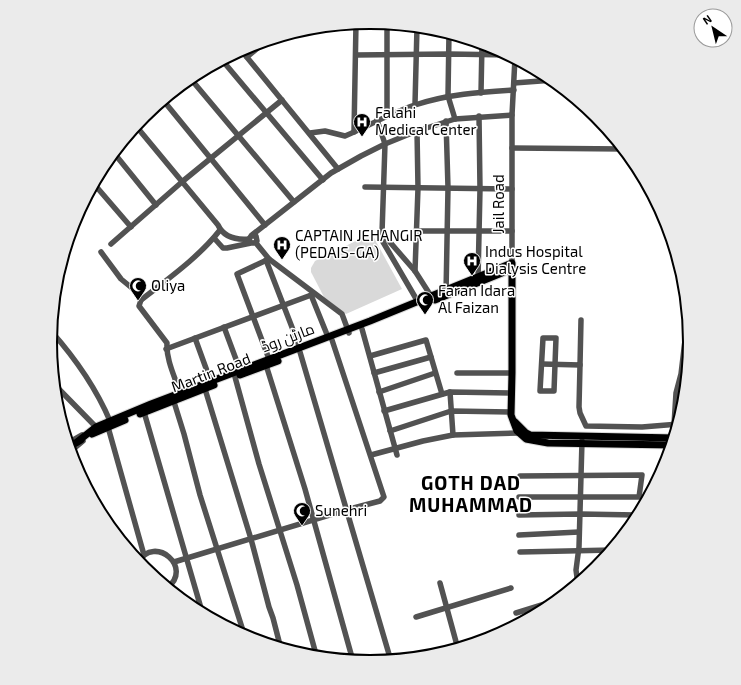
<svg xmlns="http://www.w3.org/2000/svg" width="741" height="685" font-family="'Exo 2',Cairo,sans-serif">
  <rect width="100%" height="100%" fill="#fff"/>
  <!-- green -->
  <polygon fill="#d9d9d9" points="370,234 373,236 402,289 346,314 324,297 311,272 311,268 315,261"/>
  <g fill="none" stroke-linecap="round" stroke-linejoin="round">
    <defs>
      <g id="major">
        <polyline points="435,300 512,269"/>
        <polyline points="240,375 278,361"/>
        <polyline points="140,414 214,385"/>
        <polyline points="515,422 526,433 530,435 675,438"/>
        <polyline points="92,434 125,420"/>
        <polyline points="77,442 96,427 151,404 370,321 512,263 512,373 511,415 517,431 526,439 548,443 673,445"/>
        <polyline points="69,447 81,440"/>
      </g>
    </defs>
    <!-- major casing -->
    <use href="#major" stroke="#dbdbdb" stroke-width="9"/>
    <!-- minor -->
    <g stroke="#525252" stroke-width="5.5">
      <polyline points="387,24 387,115"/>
      <polyline points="449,33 448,96 455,119"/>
      <polyline points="241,50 338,169"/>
      <polyline points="356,55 449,54 510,55"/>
      <polyline points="247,57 266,41"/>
      <polyline points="222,60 323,180"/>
      <polyline points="190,78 294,202"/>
      <polyline points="514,83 554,80"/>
      <polyline points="481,93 482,43"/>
      <polyline points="163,100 265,225"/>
      <polyline points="415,104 417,27"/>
      <polyline points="377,120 385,144 382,233 415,271 431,296"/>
      <path d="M 136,126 L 218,225 C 224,238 237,240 249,239"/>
      <polyline points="354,132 356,23"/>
      <path d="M 310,133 L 325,131 L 345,136 C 369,126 390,113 415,105 C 447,94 481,92 514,90"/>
      <polyline points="512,148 624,149"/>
      <polyline points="114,153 156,205"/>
      <polyline points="94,184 131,227"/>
      <polyline points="365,187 512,189"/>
      <polyline points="417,231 512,231"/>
      <polyline points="252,235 331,173 361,156 385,144 417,131 455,119 512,115"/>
      <polyline points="214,238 223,248 227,248 251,243 254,243 257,241 256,236 251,236 249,239 251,243"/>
      <polyline points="383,242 418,302"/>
      <polyline points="256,243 269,259 342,314 349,333"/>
      <polyline points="111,244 183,181 282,100"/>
      <path d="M 101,252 L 121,279 L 138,293 L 141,300 L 139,306 L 167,343 C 166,360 175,377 180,393"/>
      <polyline points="269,259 237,274 269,359"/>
      <polyline points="266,260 300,348"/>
      <polyline points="512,263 512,115 515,58"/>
      <polyline points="415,271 418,188 417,131"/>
      <polyline points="478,280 480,189 479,116"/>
      <polyline points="446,294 448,188 446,121"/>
      <polyline points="311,295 328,337"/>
      <path d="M 141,300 C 169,278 199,257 220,230"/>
      <polyline points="224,327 240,370"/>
      <polyline points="362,329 397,455"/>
      <path d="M 51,331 C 75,358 96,388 110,421"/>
      <polyline points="195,338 211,382"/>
      <polygon points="543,338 556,338 554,391 540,391"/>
      <polyline points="166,349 314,294"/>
      <polyline points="300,352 391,661"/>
      <polyline points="370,356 426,340 442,394"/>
      <polyline points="542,364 580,365 581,320"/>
      <polyline points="266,365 305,489 353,661"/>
      <polyline points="580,365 579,407 580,413 586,426 642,427 679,424"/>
      <polyline points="374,373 431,357"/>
      <polyline points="457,373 512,373"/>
      <polyline points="235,377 259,464 297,585 317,658"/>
      <polyline points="54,384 96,427 93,429"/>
      <polyline points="205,389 251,539 269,607 273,618 281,649"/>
      <polyline points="379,392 435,373"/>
      <polyline points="450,392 453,435"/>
      <polyline points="174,402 184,434 200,495 245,637"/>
      <polyline points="384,411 450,392 512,393"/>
      <polyline points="144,412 203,615"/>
      <polyline points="674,425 676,393 681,374 686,332"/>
      <polyline points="108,427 144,555"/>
      <polyline points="390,431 451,411 511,412"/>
      <polyline points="68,443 82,435"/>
      <polyline points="70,452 83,441"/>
      <polyline points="71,453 78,464 83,482"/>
      <polyline points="371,455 423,441 453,435 519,433"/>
      <polyline points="519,497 639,497 642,475 520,476"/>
      <polyline points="519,515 580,514 637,515"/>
      <polyline points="519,535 579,532"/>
      <polyline points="520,552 613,550"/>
      <path d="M 138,562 C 155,534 194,568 167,588"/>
      <polyline points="174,562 346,510 380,501 384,497 332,340"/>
      <polyline points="440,583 458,649"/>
      <polyline points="578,585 576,570 579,547 582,441"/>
      <polyline points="516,613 561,599"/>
      <polyline points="416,617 511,588"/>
    </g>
    <!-- major -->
    <use href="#major" stroke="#000" stroke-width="7"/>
  </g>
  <!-- icons -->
  <defs>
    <symbol id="hospital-pin" viewBox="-11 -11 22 30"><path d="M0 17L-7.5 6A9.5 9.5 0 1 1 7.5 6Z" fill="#000" stroke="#fff"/><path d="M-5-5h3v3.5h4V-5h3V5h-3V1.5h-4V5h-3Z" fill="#fff"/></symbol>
    <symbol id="mosque-pin" viewBox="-11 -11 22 30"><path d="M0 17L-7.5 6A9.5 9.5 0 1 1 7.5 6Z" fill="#000" stroke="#fff"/><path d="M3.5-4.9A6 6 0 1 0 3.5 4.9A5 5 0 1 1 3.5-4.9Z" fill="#fff"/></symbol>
  </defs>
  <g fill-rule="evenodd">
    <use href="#hospital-pin" x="352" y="112" width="20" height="27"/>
    <use href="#hospital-pin" x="272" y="235" width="20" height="27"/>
    <use href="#hospital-pin" x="462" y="251" width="20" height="27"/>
    <use href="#mosque-pin" x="128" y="276" width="20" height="27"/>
    <use href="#mosque-pin" x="415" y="290" width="20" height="27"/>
    <use href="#mosque-pin" x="292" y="501" width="20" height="27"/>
  </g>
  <g text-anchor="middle" stroke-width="3" stroke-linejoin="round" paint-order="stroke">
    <!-- poi labels -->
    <g font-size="15" fill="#000" stroke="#fff" text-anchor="start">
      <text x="375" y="118">Falahi<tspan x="375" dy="17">Medical Center</tspan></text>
      <text x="295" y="241">CAPTAIN JEHANGIR<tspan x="295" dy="17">(PEDAIS-GA)</tspan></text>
      <text x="485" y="257">Indus Hospital<tspan x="485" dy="17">Dialysis Centre</tspan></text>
      <text x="151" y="291">Oliya</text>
      <text x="438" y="296">Faran Idara<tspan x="438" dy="17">Al Faizan</tspan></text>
      <text x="315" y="516">Sunehri</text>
    </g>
    <!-- street labels -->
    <g font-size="15" fill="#000" stroke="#fff">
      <text transform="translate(499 204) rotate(-90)" y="5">Jail Road</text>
      <text transform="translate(288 338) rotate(-21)" y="5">مارٹن روڈ</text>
      <text transform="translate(211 373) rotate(-21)" y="5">Martin Road</text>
    </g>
    <!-- district labels -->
    <g font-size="19" font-weight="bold" letter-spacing="1" fill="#000" stroke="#fff">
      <text x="471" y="490">GOTH DAD<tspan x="471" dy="22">MUHAMMAD</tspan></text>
    </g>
  </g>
  <!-- crop -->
  <path d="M0 0H741V685H0ZM57 342a313 313 0 1 1 626 0a313 313 0 1 1-626 0Z" fill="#ebebeb" fill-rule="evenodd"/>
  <path fill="none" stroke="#000" stroke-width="2" d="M57 342a313 313 0 1 1 626 0a313 313 0 1 1-626 0Z"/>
  <!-- north arrow -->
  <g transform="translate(713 28) rotate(325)"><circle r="19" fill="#ffffff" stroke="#999999"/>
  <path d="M0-3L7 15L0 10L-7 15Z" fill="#000000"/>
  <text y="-6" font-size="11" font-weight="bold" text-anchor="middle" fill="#000000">N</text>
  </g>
</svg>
